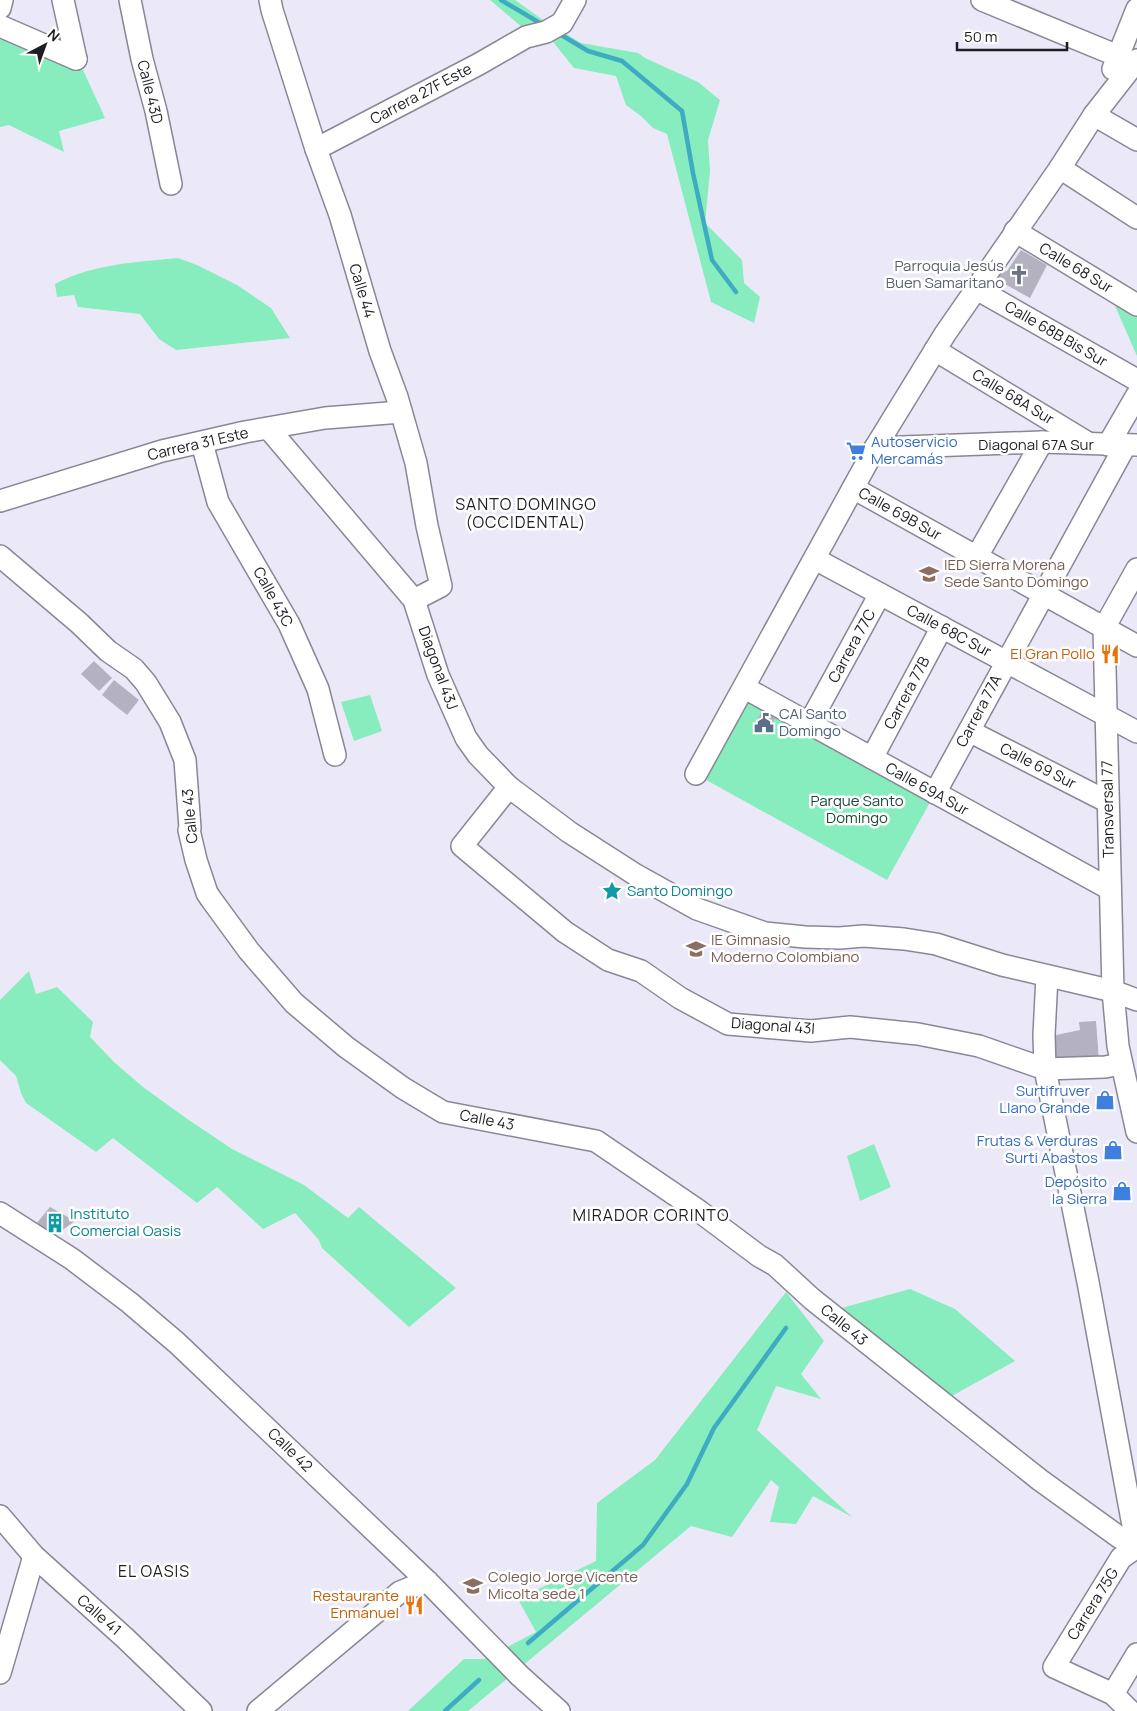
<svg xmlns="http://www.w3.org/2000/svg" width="1137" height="1711" font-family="Manrope,sans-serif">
  <rect width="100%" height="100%" fill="#ebe9f8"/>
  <!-- green -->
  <g fill="#87ecbe">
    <polygon points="490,0 515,0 543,20 581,43 638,53 645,58 698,82 720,100 708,140 710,171 705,223 742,260 744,283 760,297 754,323 711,302 667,134 653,128 641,116 626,105 616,76 574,68 550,38 523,28"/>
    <polygon points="0,36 83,70 105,118 59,131 64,152 9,125 0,127"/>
    <path d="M 178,258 L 197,265 L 237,285 L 271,308 L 290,338 L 176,350 L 159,339 L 140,314 L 78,307 L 74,295 L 57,297 L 55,284 C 92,264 137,262 178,258 Z"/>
    <polygon points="1112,299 1137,315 1137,356"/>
    <polygon points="745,693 933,797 887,880 699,776"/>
    <polygon points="370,695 382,731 354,741 341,702"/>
    <polygon points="29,971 36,994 57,987 93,1022 90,1037 115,1063 143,1087 186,1118 232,1149 304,1185 348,1218 359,1207 456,1288 409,1327 322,1248 319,1240 295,1213 263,1229 217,1187 197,1203 113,1138 96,1152 26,1103 21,1093 16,1076 0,1060 0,1000"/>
    <polygon points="874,1144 891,1187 860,1201 847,1156"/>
    <polygon points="910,1289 955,1309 1015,1361 950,1397 838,1309"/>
    <polygon points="786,1292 824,1341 801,1374 821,1399 776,1386 757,1430 852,1517 813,1496 796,1524 770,1522 779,1487 771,1480 732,1537 691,1526 468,1711 408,1711 464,1659 484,1659 536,1632 518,1599 596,1561 597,1503 655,1460"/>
  </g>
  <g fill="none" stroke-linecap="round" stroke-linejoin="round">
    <!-- stream -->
    <g stroke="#3fabc2" stroke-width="4.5">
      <polyline points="501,0 545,26"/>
      <polyline points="558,33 588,51 622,61 682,111 693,173 712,260 736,292"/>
      <polyline points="528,1643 643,1545 687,1484 714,1428 786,1328"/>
      <polyline points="445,1711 479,1680"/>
    </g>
  </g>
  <!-- building -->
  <g fill="#b4b1c0">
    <polygon points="1021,250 1047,265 1030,298 994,278 998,269 1007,271"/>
    <polygon points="94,661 112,678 99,691 81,674"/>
    <polygon points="114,680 139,700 127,715 102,695"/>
    <polygon points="762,711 775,718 766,735 753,727"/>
    <polygon points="1096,1021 1099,1061 1056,1060 1056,1035 1080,1030 1079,1022"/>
    <polygon points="50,1207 75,1221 54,1236 36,1224"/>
  </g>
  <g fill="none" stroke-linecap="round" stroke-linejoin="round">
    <defs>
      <g id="minor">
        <polyline points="63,0 76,59"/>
        <polyline points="130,0 142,59 156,111 171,184"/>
        <polyline points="270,0 272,10 316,149 340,215 380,351 397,397 416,463 427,526 441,586 414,600"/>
        <polyline points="982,0 1118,56"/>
        <polyline points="0,8 2,0"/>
        <polyline points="0,26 76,59"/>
        <polyline points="1113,69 1137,9"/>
        <polyline points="1094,115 1137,140"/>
        <polyline points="316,149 479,64 526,37 546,32 562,23 575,0"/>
        <polyline points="1060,168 1137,218"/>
        <polyline points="1015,231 1137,305"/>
        <polyline points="975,288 1137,380"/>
        <polyline points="935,350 1088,443"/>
        <polyline points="269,429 414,600 438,675 466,738 478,755 509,787 569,832 636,875 697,909 765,933 805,937 839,938 864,936 904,939 936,944 1002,965 1113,991 1137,1000"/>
        <polyline points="202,443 218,502 289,624 318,689 335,755"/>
        <polyline points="1108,445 1137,395"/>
        <polyline points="875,448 1042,442 1137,445"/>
        <polyline points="853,488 1137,646"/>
        <polyline points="0,501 162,451 245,432 325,418 401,412"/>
        <polyline points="0,556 79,623 108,651 134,669 146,683 170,722 185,760 190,828 189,830 196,860 207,893 211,899 249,951 294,1003 346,1047 403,1088 443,1112 596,1141 699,1211 759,1256 775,1265 812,1299 1040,1480 1119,1537 1137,1547"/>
        <polyline points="976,558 1042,442"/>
        <polyline points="815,559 1137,732"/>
        <polyline points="1104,628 1113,991 1118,1046 1137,1132"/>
        <polyline points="1104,628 1137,569"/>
        <polyline points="745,688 1110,889"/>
        <polyline points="809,724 880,594"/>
        <polyline points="969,731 1108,802"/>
        <polyline points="872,758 942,627"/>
        <polyline points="696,774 875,448 945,334 1060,168 1094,115 1137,60"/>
        <polyline points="509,787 462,846 565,932 608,960 641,971 680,998 728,1024 811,1031 850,1027 918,1034 979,1046 1045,1069 1105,1067 1121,1064"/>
        <polyline points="935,793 1125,446"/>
        <polyline points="1047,976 1044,1035 1045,1069 1088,1282 1137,1547"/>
        <polyline points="0,1213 72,1259 130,1303 177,1343 427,1581 520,1676 559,1711"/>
        <polyline points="0,1516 34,1556 125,1638 201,1711"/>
        <polyline points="0,1673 34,1556"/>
        <polyline points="1113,1694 1137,1654"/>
        <polyline points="258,1711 400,1592 427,1581"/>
        <polyline points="1130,1711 1113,1694 1054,1667 1121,1558 1137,1547"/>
      </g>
    </defs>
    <!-- minor casing -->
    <use href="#minor" stroke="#898795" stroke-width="24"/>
    <!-- minor -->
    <use href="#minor" stroke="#fff" stroke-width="21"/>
  </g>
  <!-- icons -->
  <defs>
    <symbol id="church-bare" viewBox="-9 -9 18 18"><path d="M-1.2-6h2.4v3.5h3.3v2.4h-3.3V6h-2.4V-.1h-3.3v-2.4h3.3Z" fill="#6b7280" stroke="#fff" stroke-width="2.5" paint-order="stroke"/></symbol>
    <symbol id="supermarket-bare" viewBox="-9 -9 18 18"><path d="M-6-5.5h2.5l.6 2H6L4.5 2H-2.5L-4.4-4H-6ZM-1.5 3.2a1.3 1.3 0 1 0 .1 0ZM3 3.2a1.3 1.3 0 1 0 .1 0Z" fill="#3f7fe0" stroke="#fff" stroke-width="2.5" paint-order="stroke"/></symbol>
    <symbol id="school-bare" viewBox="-9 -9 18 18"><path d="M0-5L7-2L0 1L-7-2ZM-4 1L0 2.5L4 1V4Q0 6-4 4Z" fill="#8d6e63" stroke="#fff" stroke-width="2.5" paint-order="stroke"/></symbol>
    <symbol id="restaurant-bare" viewBox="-9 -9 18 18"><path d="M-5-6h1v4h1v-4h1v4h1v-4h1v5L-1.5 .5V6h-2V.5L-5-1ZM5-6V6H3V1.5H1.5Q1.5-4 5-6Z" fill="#e8710a" stroke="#fff" stroke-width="2.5" paint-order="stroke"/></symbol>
    <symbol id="civic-bare" viewBox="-9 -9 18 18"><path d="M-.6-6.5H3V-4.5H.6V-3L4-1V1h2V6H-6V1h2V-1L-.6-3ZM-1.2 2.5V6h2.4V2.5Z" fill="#5c6f8a" stroke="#fff" stroke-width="2.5" paint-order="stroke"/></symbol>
    <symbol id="sight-bare" viewBox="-9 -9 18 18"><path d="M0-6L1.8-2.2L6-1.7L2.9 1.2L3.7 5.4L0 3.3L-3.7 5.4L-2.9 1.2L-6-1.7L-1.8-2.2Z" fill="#0f9aa8" stroke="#fff" stroke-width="2.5" paint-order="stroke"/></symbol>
    <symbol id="shop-bare" viewBox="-9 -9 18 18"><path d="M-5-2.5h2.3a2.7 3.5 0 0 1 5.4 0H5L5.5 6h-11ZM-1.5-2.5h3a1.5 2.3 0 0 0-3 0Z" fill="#3f7fe0" stroke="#fff" stroke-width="2.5" paint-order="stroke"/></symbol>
    <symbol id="building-bare" viewBox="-9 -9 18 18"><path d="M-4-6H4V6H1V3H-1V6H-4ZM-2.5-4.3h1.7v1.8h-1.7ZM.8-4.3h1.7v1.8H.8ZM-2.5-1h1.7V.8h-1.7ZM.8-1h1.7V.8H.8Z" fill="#0f9aa8" stroke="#fff" stroke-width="2.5" paint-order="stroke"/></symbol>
  </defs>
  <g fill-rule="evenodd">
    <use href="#church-bare" x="1005" y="261" width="28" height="28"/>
    <use href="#supermarket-bare" x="842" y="437" width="28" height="28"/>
    <use href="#school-bare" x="915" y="560" width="28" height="28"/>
    <use href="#restaurant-bare" x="1096" y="640" width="28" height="28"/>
    <use href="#civic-bare" x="750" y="709" width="28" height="28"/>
    <use href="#sight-bare" x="598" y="877" width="28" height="28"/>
    <use href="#school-bare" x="682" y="935" width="28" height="28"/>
    <use href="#shop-bare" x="1091" y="1086" width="28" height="28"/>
    <use href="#shop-bare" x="1099" y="1136" width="28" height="28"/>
    <use href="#shop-bare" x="1108" y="1177" width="28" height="28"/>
    <use href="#building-bare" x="41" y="1209" width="28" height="28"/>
    <use href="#school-bare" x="459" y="1572" width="28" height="28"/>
    <use href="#restaurant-bare" x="400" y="1591" width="28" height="28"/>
  </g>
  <g text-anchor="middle" stroke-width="5" stroke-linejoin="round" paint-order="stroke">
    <!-- street labels -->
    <g font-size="15" fill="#1e1d23" stroke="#fff">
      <text transform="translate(150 92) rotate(76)" y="5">Calle 43D</text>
      <text transform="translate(421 94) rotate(-28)" y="5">Carrera 27F Este</text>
      <text transform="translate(1076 268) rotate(31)" y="5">Calle 68 Sur</text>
      <text transform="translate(362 291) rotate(73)" y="5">Calle 44</text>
      <text transform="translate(1056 334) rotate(30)" y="5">Calle 68B Bis Sur</text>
      <text transform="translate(1013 397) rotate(31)" y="5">Calle 68A Sur</text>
      <text transform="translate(198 444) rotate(-13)" y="5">Carrera 31 Este</text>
      <text x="1036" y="450">Diagonal 67A Sur</text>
      <text transform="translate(900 514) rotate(29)" y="5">Calle 69B Sur</text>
      <text transform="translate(273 597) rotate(61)" y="5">Calle 43C</text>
      <text transform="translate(949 631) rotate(28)" y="5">Calle 68C Sur</text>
      <text transform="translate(852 646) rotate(-61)" y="5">Carrera 77C</text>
      <text transform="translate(438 668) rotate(70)" y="5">Diagonal 43J</text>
      <text transform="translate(907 693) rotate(-62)" y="5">Carrera 77B</text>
      <text transform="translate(979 711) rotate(-62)" y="5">Carrera 77A</text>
      <text transform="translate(1038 766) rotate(27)" y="5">Calle 69 Sur</text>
      <text transform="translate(927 789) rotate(29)" y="5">Calle 69A Sur</text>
      <text transform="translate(1108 809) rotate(-91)" y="5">Transversal 77</text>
      <text transform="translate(190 816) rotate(-95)" y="5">Calle 43</text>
      <text transform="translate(773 1026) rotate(4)" y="5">Diagonal 43I</text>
      <text transform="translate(487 1120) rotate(11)" y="5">Calle 43</text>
      <text transform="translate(844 1325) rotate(39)" y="5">Calle 43</text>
      <text transform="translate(290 1450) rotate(44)" y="5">Calle 42</text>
      <text transform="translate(1093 1604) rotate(-58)" y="5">Carrera 75G</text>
      <text transform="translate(99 1615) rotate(41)" y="5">Calle 41</text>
    </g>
    <!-- worship labels -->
    <g font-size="15" fill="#5b616d" stroke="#fff" text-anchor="end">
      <text x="1004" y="271">Parroquia Jesús<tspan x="1004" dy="17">Buen Samaritano</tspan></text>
    </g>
    <!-- shop labels -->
    <g font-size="15" fill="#366cbe" stroke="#fff" text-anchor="end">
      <text x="871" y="447" text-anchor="start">Autoservicio<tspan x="871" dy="17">Mercamás</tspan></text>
      <text x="1090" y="1096">Surtifruver<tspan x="1090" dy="17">Llano Grande</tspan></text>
      <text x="1098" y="1146">Frutas &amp; Verduras<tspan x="1098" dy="17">Surti Abastos</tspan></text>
      <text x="1107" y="1187">Depósito<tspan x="1107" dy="17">la Sierra</tspan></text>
    </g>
    <!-- education labels -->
    <g font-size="15" fill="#785e54" stroke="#fff" text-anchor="start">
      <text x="944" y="570">IED Sierra Morena<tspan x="944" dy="17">Sede Santo Domingo</tspan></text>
      <text x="711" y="945">IE Gimnasio<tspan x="711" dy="17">Moderno Colombiano</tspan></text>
      <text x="488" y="1582">Colegio Jorge Vicente<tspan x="488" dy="17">Micolta sede 1</tspan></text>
    </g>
    <!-- food labels -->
    <g font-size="15" fill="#c56008" stroke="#fff" text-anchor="end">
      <text x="1095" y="659">El Gran Pollo</text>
      <text x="399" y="1601">Restaurante<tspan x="399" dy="17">Enmanuel</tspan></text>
    </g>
    <!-- service labels -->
    <g font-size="15" fill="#4e5e75" stroke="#fff" text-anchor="start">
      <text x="779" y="719">CAI Santo<tspan x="779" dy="17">Domingo</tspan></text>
    </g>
    <!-- park labels -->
    <g font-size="15" fill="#1a4a36" stroke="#fff">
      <text x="857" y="806">Parque Santo<tspan x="857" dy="17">Domingo</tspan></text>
    </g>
    <!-- culture labels -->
    <g font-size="15" fill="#0d838f" stroke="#fff" text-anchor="start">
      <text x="627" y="896">Santo Domingo</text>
      <text x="70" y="1219">Instituto<tspan x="70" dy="17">Comercial Oasis</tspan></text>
    </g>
    <!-- neighbourhood labels -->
    <g font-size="16" letter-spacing="1" fill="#1e1d23" stroke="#fff">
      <text x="526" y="510">SANTO DOMINGO<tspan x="526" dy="18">(OCCIDENTAL)</tspan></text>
      <text x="651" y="1221">MIRADOR CORINTO</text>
      <text x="154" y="1577">EL OASIS</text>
    </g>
  </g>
  <!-- north arrow -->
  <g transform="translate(45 45) rotate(41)" stroke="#ffffff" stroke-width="4" paint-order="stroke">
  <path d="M0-4L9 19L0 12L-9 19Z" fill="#1e1d23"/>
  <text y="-8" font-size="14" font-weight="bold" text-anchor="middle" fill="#1e1d23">N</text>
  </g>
  <!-- scale -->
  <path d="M957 42v8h110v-8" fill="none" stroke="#1e1d23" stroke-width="2.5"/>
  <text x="964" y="42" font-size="15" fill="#1e1d23" stroke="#ffffff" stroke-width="4" paint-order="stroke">50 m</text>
</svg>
